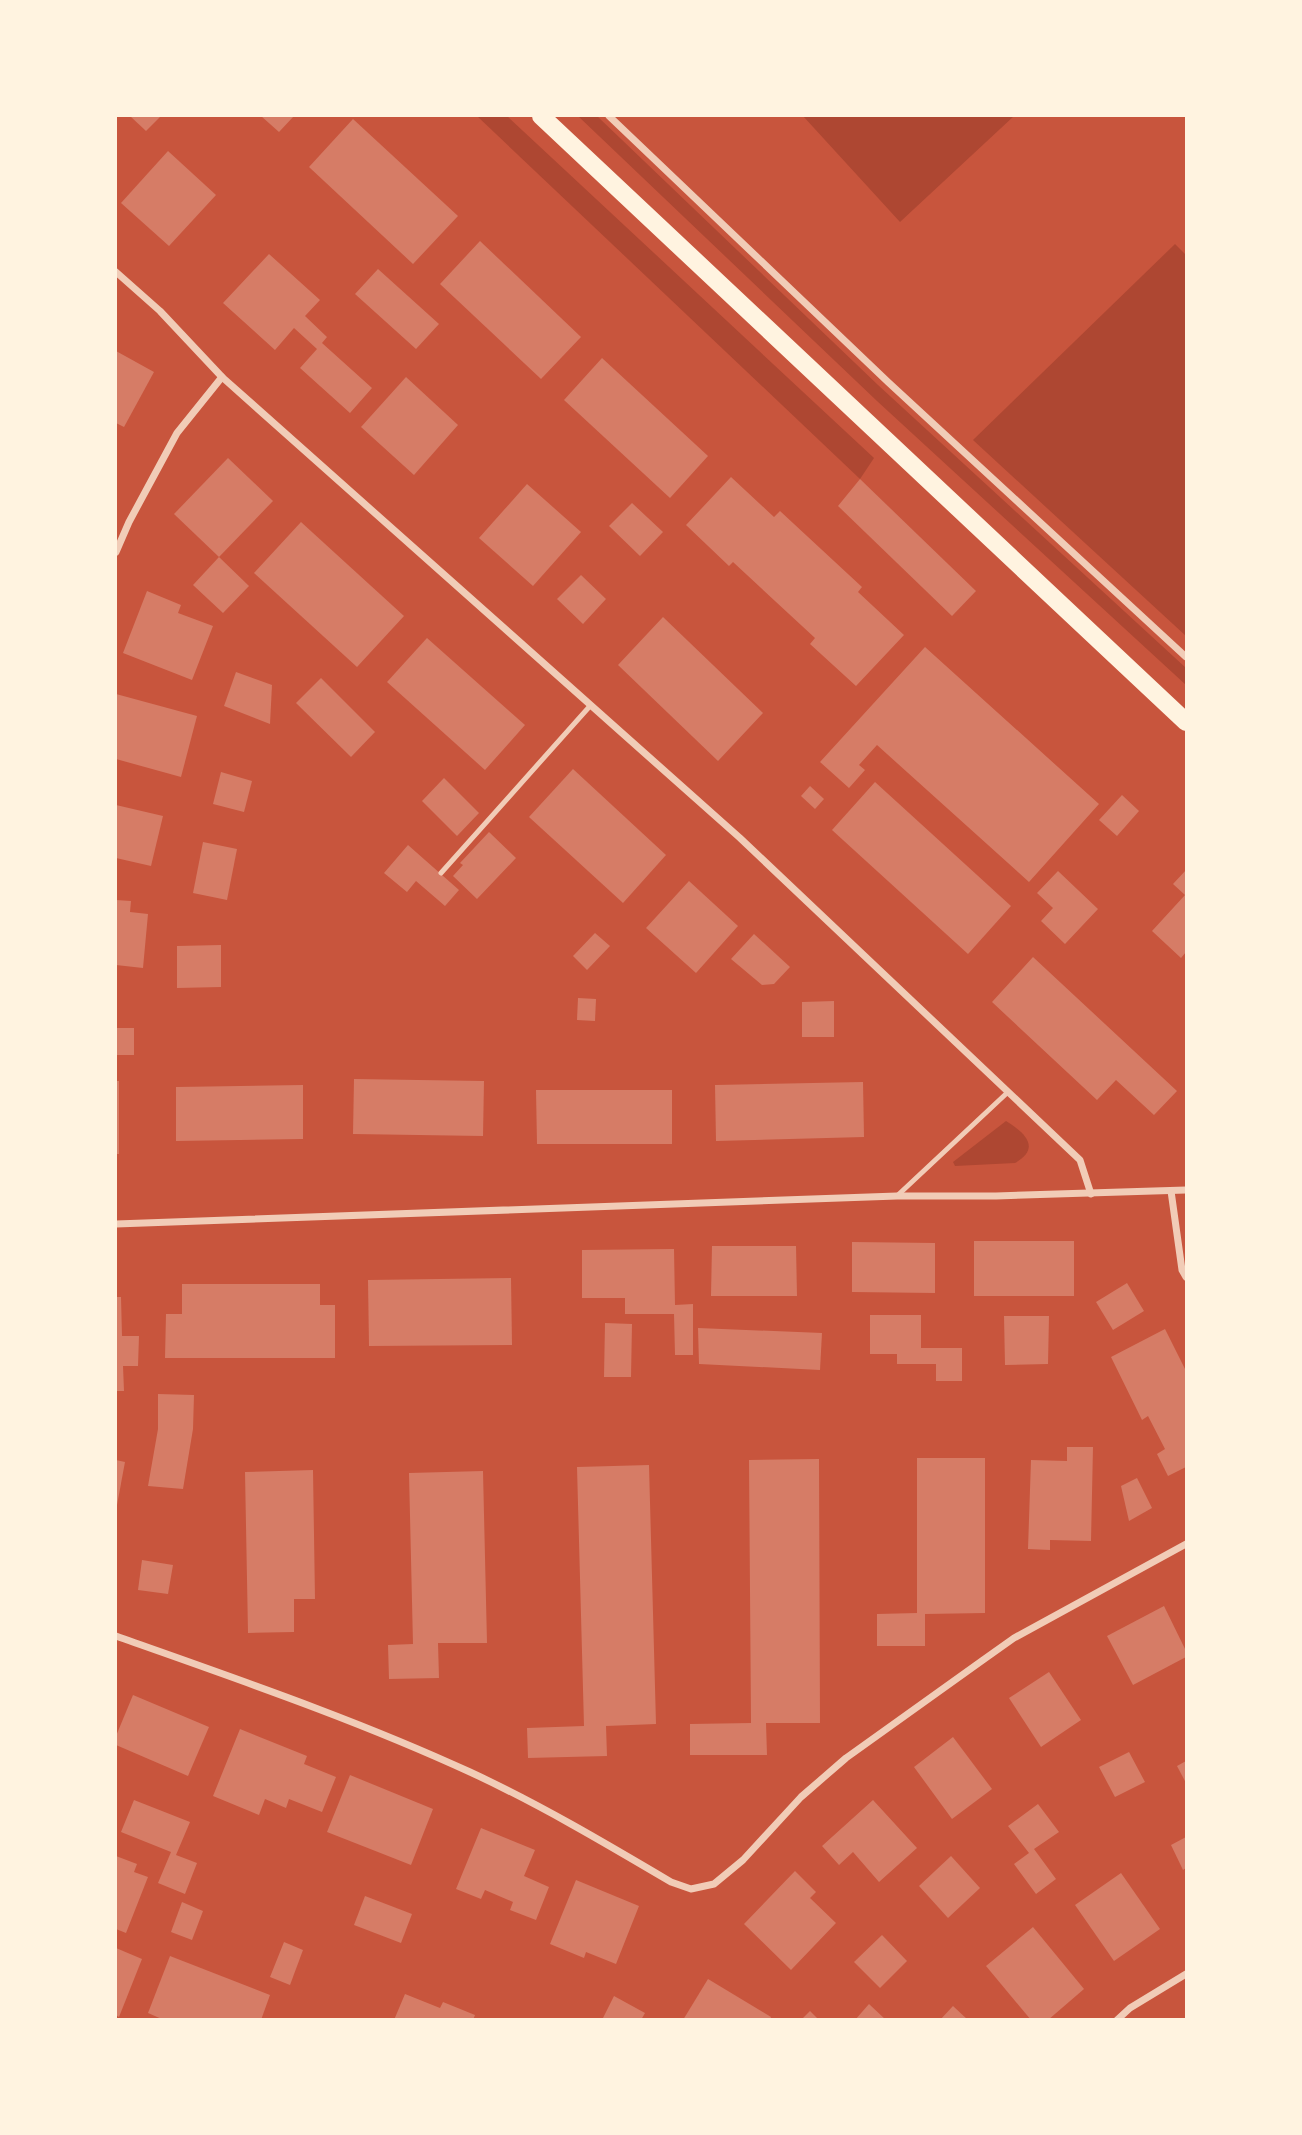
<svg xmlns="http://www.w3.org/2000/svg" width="1302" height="2135" font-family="Lato,sans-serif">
  <rect width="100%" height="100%" fill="#c8553d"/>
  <!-- green -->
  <g fill="#ae4732">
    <polygon points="477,116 507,116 874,458 860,479"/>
    <polygon points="578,116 597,116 878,385 1186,668 1186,685 877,401"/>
    <polygon points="803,116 1014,116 900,222"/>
    <polygon points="1175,244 1186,255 1186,636 973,440"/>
    <path d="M 1006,1121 C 1024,1132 1042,1148 1015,1163 L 955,1166 L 953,1162 Z"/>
  </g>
  <!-- building -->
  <g fill="#d67c66">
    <polygon points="130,116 161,116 146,131"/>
    <polygon points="261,116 294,116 279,132"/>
    <polygon points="353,119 458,216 413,264 309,167"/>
    <polygon points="168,151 216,195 169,246 121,203"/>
    <polygon points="480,241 581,337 541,379 440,284"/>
    <polygon points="269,254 320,300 305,316 327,337 322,343 372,388 350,413 300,368 317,349 294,328 275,350 223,303"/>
    <polygon points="378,269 439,324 416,349 355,294"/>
    <polygon points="116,351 154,372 124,427 116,423"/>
    <polygon points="602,358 708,456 670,498 564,400"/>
    <polygon points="406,377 458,425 414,475 361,427"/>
    <polygon points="228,458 273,501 219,557 174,514"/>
    <polygon points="731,477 774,517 780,511 862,587 858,592 904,635 856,686 810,644 815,638 733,562 729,566 686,525"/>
    <polygon points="860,479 976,591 952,616 838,506"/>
    <polygon points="527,484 581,532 533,586 479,538"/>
    <polygon points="632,503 663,532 640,556 609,526"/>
    <polygon points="301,522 404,616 357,667 254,573"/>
    <polygon points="219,557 249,586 223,613 193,585"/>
    <polygon points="581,575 606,599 583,624 557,599"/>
    <polygon points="147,591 181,605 178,613 213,626 192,680 123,653"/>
    <polygon points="663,617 763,713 718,761 618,665"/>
    <polygon points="427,638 525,725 485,770 387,682"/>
    <polygon points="925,647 1099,804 1029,882 877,745 859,765 865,770 849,788 820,762"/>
    <polygon points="236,672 272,685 270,724 224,706"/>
    <polygon points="321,678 375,732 351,757 296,703"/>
    <polygon points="116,694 197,716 181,777 116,759"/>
    <polygon points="573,769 666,855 623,903 529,817"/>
    <polygon points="221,772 252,781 244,812 213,804"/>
    <polygon points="444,778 479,813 457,836 422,801"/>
    <polygon points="875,782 1011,906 968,954 832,830"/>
    <polygon points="810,786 824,799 815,809 801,796"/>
    <polygon points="1122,795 1139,811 1117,836 1099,820"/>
    <polygon points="116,805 163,816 151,866 116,858"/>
    <polygon points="489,832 516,858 477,899 453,876 463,865 460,863"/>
    <polygon points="203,842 237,849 227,900 193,893"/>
    <polygon points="408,845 459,890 445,906 416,881 407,892 384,873"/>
    <polygon points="1186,870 1186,952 1181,958 1152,931 1185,895 1173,884"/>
    <polygon points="1058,871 1098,909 1065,944 1041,921 1053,908 1037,893"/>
    <polygon points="689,881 738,926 696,973 646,928"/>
    <polygon points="116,900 131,901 130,912 148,914 143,968 116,965"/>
    <polygon points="595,933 610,946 587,970 573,956"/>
    <polygon points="754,934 790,967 774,984 762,985 731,959"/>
    <polygon points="221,945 221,987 177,988 177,946"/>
    <polygon points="1033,957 1177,1091 1154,1115 1116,1080 1097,1100 992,1002"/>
    <polygon points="578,998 596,999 595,1021 577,1020"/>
    <polygon points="834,1001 834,1037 802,1037 802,1002"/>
    <rect x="116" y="1028" width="18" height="27"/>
    <polygon points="354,1079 484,1081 483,1136 353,1134"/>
    <rect x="116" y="1081" width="3" height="73"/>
    <polygon points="863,1082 864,1137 716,1141 715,1085"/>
    <polygon points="303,1085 303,1139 176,1141 176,1087"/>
    <polygon points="536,1090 672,1090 672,1144 537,1144"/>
    <rect x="974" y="1241" width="100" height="55"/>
    <polygon points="852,1242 935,1243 935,1293 852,1292"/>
    <polygon points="712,1246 796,1246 797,1296 711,1296"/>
    <polygon points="674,1249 675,1305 693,1304 693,1355 675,1355 674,1314 625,1314 625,1298 582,1298 582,1250"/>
    <polygon points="511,1278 512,1345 369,1346 368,1280"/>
    <polygon points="1127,1283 1144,1311 1113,1330 1096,1302"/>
    <polygon points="182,1284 320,1284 320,1305 335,1305 335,1358 165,1358 166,1314 182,1314"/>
    <polygon points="116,1297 121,1297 122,1336 139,1336 138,1366 123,1366 124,1391 116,1391"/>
    <polygon points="870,1315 921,1315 921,1348 962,1348 962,1381 936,1381 936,1364 897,1364 897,1354 870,1354"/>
    <polygon points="1004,1316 1049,1316 1048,1364 1005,1365"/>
    <polygon points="605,1323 632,1324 631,1377 604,1377"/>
    <polygon points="698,1328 822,1333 820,1370 699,1364"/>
    <polygon points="1165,1329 1186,1371 1186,1467 1168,1476 1157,1454 1165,1449 1148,1416 1142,1420 1111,1357"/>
    <polygon points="158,1394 194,1395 193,1429 183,1489 148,1486 158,1429"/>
    <polygon points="1067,1447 1093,1447 1091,1541 1050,1540 1050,1550 1028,1549 1031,1460 1067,1461"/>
    <polygon points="917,1458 985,1458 985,1613 925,1614 925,1646 877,1646 877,1614 917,1613"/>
    <polygon points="819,1459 820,1723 766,1723 767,1755 690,1755 690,1724 751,1723 749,1460"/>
    <polygon points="116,1460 125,1462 117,1505 116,1504"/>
    <polygon points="649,1465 656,1724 606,1726 607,1756 528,1758 527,1728 584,1726 577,1467"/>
    <polygon points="313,1470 315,1599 294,1599 294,1632 248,1633 245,1472"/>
    <polygon points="483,1471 487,1643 438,1643 439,1678 389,1679 388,1645 413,1644 409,1473"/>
    <polygon points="1137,1478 1152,1508 1129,1521 1121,1486"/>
    <polygon points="142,1560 173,1565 168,1594 138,1590"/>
    <polygon points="1164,1606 1186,1651 1186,1657 1133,1685 1107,1636"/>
    <polygon points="1049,1672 1081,1720 1041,1747 1009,1698"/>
    <polygon points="133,1695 209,1727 188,1776 116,1745 116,1736"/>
    <polygon points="240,1729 307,1756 304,1764 336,1777 322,1812 289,1799 286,1808 265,1799 259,1815 213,1796"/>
    <polygon points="953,1737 992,1789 952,1819 914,1767"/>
    <polygon points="1129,1752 1145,1782 1115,1797 1099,1767"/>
    <polygon points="1186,1761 1186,1783 1177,1766"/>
    <polygon points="350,1775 433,1809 411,1865 327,1832"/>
    <polygon points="134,1800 190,1822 176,1855 197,1863 185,1894 158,1883 171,1852 121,1832"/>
    <polygon points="873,1800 917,1848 879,1882 853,1852 839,1865 822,1846"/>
    <polygon points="1038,1804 1059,1832 1034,1849 1056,1879 1036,1894 1014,1864 1029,1853 1008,1826"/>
    <polygon points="481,1828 535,1850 524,1876 549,1887 536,1920 510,1910 513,1902 485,1890 481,1899 456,1889"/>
    <polygon points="1186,1837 1186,1868 1183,1870 1171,1845"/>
    <polygon points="116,1856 137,1864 134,1872 148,1877 126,1933 116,1929"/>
    <polygon points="951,1856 980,1888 948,1918 919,1886"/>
    <polygon points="795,1871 816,1892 810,1898 836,1923 791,1970 744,1924"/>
    <polygon points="1121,1873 1160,1929 1114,1961 1075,1905"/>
    <polygon points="576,1880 639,1906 616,1964 586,1952 584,1958 550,1944"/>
    <polygon points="365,1896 412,1914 401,1943 354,1925"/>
    <polygon points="182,1902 203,1911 192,1940 171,1932"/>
    <polygon points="1033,1927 1084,1989 1048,2020 1031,2020 986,1966"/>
    <polygon points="882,1935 907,1961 880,1988 854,1962"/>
    <polygon points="284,1942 303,1950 290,1985 270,1977"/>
    <polygon points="116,1948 142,1959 119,2017 116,2015"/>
    <polygon points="170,1956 270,1995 261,2020 164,2020 148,2013"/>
    <polygon points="708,1979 771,2017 770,2020 683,2020"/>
    <polygon points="405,1994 440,2008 443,2002 475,2015 473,2020 394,2020"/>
    <polygon points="614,1996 645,2013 641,2020 602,2020"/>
    <polygon points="869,2004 886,2020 855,2020"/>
    <polygon points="953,2006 968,2020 940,2020"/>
    <polygon points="810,2011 819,2020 801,2020"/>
  </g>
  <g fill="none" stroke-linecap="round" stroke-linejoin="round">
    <!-- service -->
    <g stroke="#f1ccb7" stroke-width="5">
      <polyline points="441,873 590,706"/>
      <polyline points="898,1195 1008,1092"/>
    </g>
    <!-- minor -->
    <g stroke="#f1ccb7" stroke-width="7">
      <polyline points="609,116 888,382 1186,657"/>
      <polyline points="116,272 160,311 222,377 740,838 1080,1160 1091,1194"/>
      <polyline points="116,552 129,522 177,433 222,377"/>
      <polyline points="1171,1191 1182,1270 1186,1277"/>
      <polyline points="116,1224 897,1196 996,1196 1186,1190"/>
      <path d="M 116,1636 C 234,1678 355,1719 470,1772 C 539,1804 605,1843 671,1882 L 691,1889 L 714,1884 L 743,1860 L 801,1797 L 846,1758 L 983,1660 L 1014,1638 L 1186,1544"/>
      <polyline points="1117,2020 1130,2008 1186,1974"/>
    </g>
    <!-- primary -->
    <polyline stroke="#fff3e0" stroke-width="18" points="541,116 1186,722"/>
  </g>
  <!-- border -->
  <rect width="1302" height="2135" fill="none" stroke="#fff3e0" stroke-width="234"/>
</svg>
